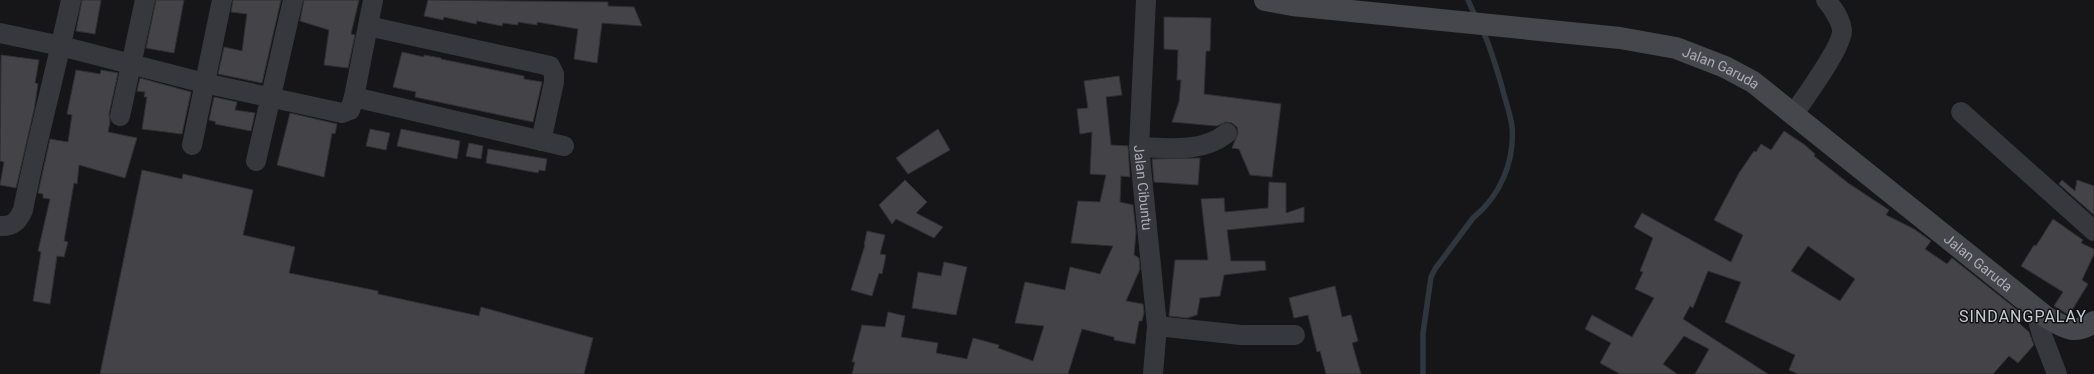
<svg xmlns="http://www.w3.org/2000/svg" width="2094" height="374" font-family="Roboto,sans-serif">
  <rect width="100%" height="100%" fill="#161618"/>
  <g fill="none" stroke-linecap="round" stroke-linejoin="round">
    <!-- stream -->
    <g stroke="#2f363d" stroke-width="5.5">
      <polyline points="1468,0 1476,18"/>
      <path d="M 1423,374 L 1423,333 L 1431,277 L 1435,269 L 1473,218 C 1500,196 1515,162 1512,126 C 1510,113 1505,100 1502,87 C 1496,67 1491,48 1482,29"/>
    </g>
  </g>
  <!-- building -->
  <g fill="#434348" stroke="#313034" fill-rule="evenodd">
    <polygon points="82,0 101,0 95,34 76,31"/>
    <polygon points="156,0 184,0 174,53 146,48"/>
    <polygon points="233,0 281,0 262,83 218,74 224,47 242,51 247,14 231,12"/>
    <polygon points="304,0 359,0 351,34 355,35 348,68 324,65 329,30 300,21"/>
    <polygon points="428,0 608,2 608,6 634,7 642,26 602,23 597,63 574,59 578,29 537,22 537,25 518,22 518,25 503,23 502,26 477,21 476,24 444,17 443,20 424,16"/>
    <polygon points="1164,17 1211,18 1210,51 1206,51 1204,94 1281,104 1272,177 1250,175 1239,149 1232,148 1238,133 1237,127 1232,123 1226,122 1217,126 1172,122 1179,102 1181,80 1177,80 1178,50 1164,49"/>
    <polygon points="402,52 424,57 424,55 441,58 441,59 524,76 524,79 542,82 533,122 415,97 416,92 393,87"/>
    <polygon points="1,55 39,60 35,83 38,84 34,110 16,188 0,185 4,162 0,161"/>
    <polygon points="76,70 100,74 101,70 118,73 109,114 110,122 108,132 137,138 125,178 79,165 77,184 74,183 64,241 68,242 64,257 57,256 50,304 33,301 41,252 38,251 50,199 43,198 43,194 38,193 50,139 68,142 72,115 67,114"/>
    <polygon points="1119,76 1122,95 1106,97 1111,145 1128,146 1130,177 1121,176 1120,202 1133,205 1136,232 1134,255 1139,258 1140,269 1126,301 1143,304 1144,312 1142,321 1139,321 1135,344 1114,340 1114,337 1082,329 1068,374 852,374 855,362 852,362 862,325 885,327 888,312 905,316 901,337 938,343 936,353 967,359 973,338 999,345 998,348 1033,361 1044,326 1015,323 1025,282 1065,290 1070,267 1100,274 1113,246 1071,243 1078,201 1100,202 1106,175 1090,174 1092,132 1080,134 1077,109 1088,108 1084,81"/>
    <polygon points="140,78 191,92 182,134 142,129 147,97 144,97 145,92 137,91"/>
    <polygon points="214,97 237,102 235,110 255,113 251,131 215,124 216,122 209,120"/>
    <polygon points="290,113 337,124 335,134 332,133 324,177 277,165"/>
    <polygon points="370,129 390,133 386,150 366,146"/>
    <polygon points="401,129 460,141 457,159 397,146"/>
    <polygon points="938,129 950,150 908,174 896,158"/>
    <path d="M 1784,131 L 1805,145 L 1815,154 L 1814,156 L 1848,183 L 1889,210 L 1886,215 L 1914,229 L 1931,241 L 1925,249 L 1947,264 L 1952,258 L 2025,316 L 2020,324 L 2029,332 L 2034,345 L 2018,363 L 2009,356 L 1993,374 L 1798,374 L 1789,370 L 1795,355 L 1725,322 L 1741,282 L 1708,271 L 1693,308 L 1690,306 L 1683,319 L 1768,374 L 1695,374 L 1709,349 L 1684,336 L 1663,364 L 1677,374 L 1620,374 L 1600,363 L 1611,343 L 1585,329 L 1592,315 L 1632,337 L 1654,298 L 1635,289 L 1643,272 L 1640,271 L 1653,238 L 1634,227 L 1642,213 L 1731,262 L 1743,235 L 1714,220 L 1739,173 L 1754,151 L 1756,152 L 1761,144 L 1771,150 ZM 1808,246 L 1855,279 L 1840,301 L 1791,271 Z"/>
    <polygon points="469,143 483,146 481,159 466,156"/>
    <polygon points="488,149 547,159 545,171 539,170 538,173 486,163"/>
    <polygon points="1200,158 1198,185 1154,182 1152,159"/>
    <polygon points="142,170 182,179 183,174 253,190 243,235 295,247 289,273 378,291 378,294 479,316 481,307 593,338 584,374 100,374"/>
    <polygon points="905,180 927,202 916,213 943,227 934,238 896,219 892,224 879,205"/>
    <polygon points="2062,180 2075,191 2077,180 2094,186 2094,215 2059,184"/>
    <polygon points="1269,182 1286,183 1286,213 1304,207 1304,222 1227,230 1231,261 1265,261 1266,270 1224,275 1220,296 1200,298 1197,315 1187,318 1169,316 1175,260 1208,260 1201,199 1224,198 1225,212 1268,208"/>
    <polygon points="2053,219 2083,240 2081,243 2094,249 2094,254 2082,280 2088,284 2069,315 2054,306 2063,292 2021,266 2034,245 2036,246"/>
    <polygon points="867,231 885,235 880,254 886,255 882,274 879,273 872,296 851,290 865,245 864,245"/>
    <polygon points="944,262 967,267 956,315 912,308 918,272 941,276"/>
    <polygon points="1335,286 1342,317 1351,315 1358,341 1352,343 1361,374 1326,374 1320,351 1317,352 1308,315 1294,318 1289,298"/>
  </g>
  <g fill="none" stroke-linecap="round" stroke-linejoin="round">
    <!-- street -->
    <g stroke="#37383d" stroke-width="20">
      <path id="s1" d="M 1146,0 L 1139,147 L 1157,326 L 1153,374"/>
      <polyline points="368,26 550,66 554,74 554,82 541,141"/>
      <polyline points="0,33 61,46 204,83 342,113 350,110 354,97 373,0"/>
      <polyline points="354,97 564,146"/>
      <polyline points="1961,112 2094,231"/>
      <path d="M 1793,115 C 1803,100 1843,46 1842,30 C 1841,20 1832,7 1826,0"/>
      <polyline points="120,116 145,0"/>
      <polyline points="192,145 222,0"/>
      <path d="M 1139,147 C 1169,148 1203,153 1227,133"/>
      <polyline points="256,161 293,0"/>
      <path d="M 0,226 C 13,227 18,221 23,210 C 37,139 56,70 71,0"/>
      <polyline points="2035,309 2042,335 2057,374"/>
      <polyline points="1157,326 1241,335 1295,335"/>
    </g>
    <!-- secondary -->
    <path stroke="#46474c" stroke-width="22" id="s2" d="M 1265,0 L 1292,5 L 1620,38 L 1676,48 L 1725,67 L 1753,82 L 2046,317 C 2065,328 2074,335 2094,322"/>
  </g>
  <g text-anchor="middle" stroke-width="3" stroke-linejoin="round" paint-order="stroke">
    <!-- street labels -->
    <g font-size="14" fill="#a9acb7" stroke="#111113">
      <text dy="5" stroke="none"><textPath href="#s2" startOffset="463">Jalan Garuda</textPath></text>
      <text dy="5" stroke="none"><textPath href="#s1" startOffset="188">Jalan Cibuntu</textPath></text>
      <text dy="5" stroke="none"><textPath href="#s2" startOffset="787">Jalan Garuda</textPath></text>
    </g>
    <!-- quarter labels -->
    <g font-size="16" letter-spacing="1" fill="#caccd3" stroke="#111113">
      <text x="2023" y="322">SINDANGPALAY</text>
    </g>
  </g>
</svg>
